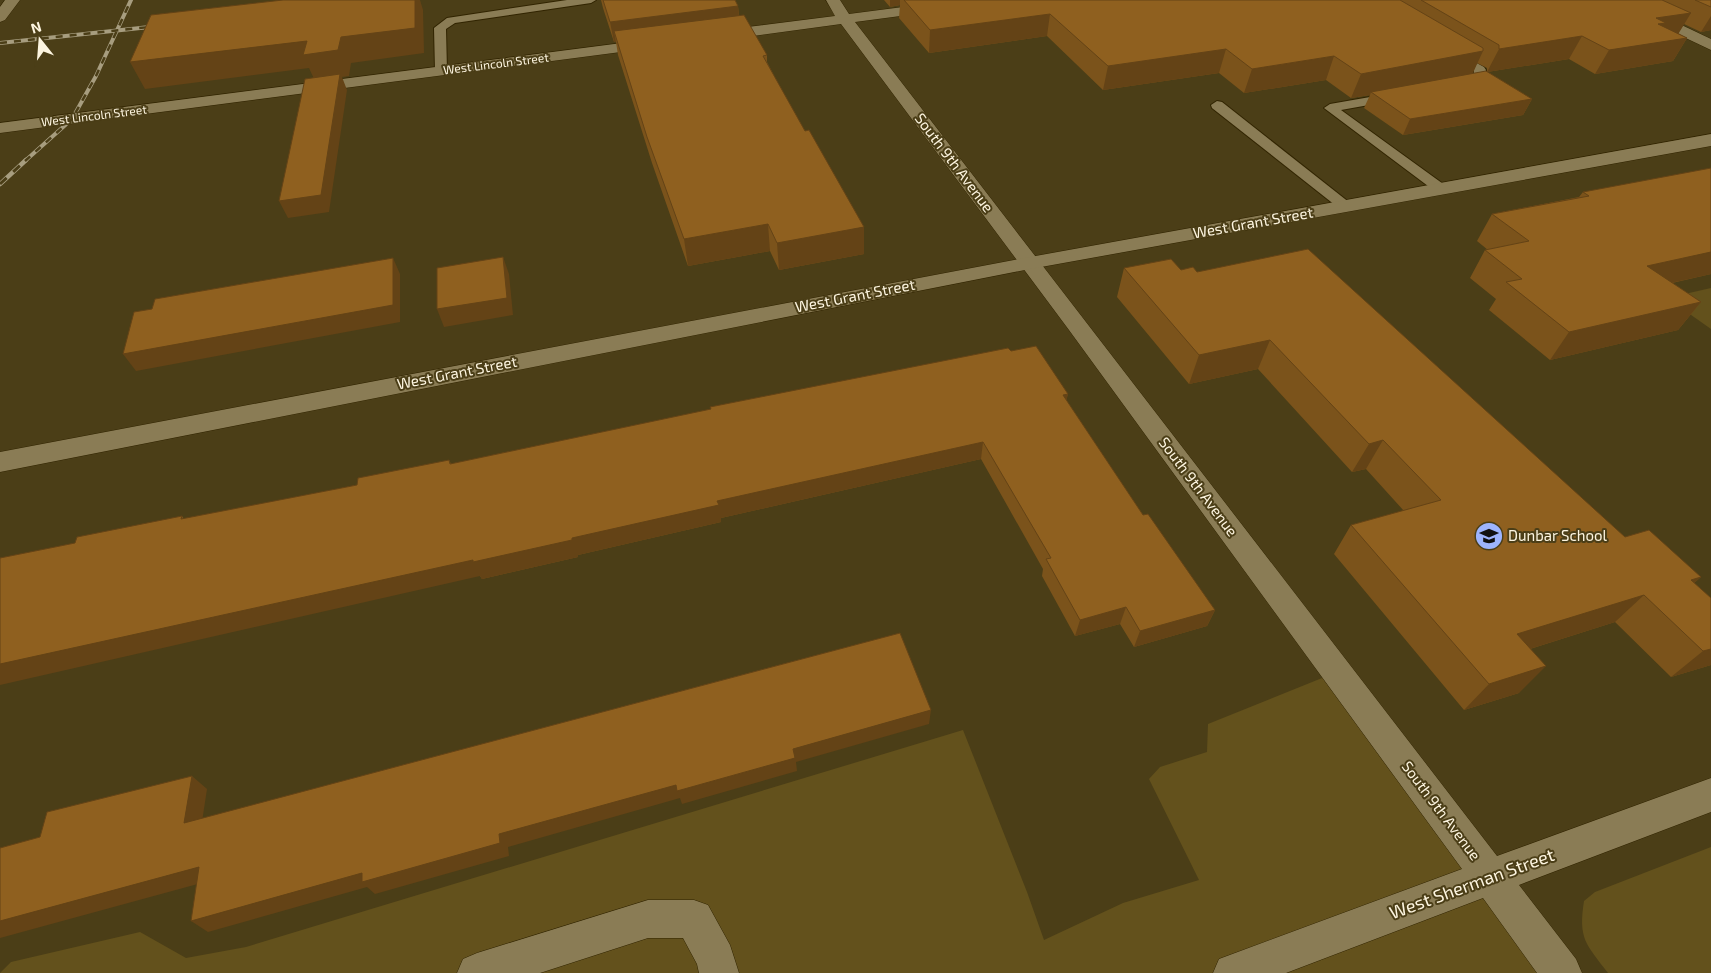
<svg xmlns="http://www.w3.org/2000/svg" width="1711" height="973" font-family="'Exo 2',sans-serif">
  <rect width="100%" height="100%" fill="#4b3e17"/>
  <!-- green -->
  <g fill="#63511c">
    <polygon points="1711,288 1711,329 1667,298"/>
    <polygon points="1337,672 1562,973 0,973 11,962 140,932 186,958 246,947 963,730 1027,892 1044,940 1123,903 1199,880 1149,779 1160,767 1207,752 1208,724"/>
    <path d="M 1711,847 L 1711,973 L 1608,973 C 1586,944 1578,939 1584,901 L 1595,892 Z"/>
  </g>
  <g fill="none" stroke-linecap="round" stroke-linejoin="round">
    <defs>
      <g id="lane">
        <polygon points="567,0 596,0 591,3 455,23 446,29 447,71 441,75 435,71 434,28 447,18"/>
        <polygon points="1453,50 1484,67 1486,70 1483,84 1461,88 1457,87 1455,84 1457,81 1473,78 1474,71 1449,56 1447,54 1449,52"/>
        <polygon points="1393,93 1397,94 1399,97 1397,100 1341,110 1446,186 1448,189 1446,192 1436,192 1324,108 1330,104"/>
        <polygon points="1217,101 1222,102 1350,203 1352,206 1350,209 1340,209 1212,108 1211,105"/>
      </g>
      <g id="street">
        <polygon points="5,0 20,0 5,20 0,22 0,7"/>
        <polygon points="826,0 840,0 849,14 957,0 998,0 996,3 991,4 855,22 1497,856 1711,778 1711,812 1519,885 1576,959 1582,973 1537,973 1483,898 1286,973 1213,973 1219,959 1462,869 1069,330 841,24 715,41 709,39 707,36 709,33 715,31 835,16"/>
        <polygon points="653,39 659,41 661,44 659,47 0,133 0,123"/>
        <polygon points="648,900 694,900 708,905 730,945 739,973 699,973 697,964 683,938 648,938 540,973 457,973 463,959 477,953"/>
      </g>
      <g id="secondary">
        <polygon points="1610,0 1629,0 1711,39 1711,50 1612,3"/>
        <polygon points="1711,134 1711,146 1030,269 0,472 0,452 1030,257"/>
      </g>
    </defs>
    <!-- lane casing -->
    <use href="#lane" stroke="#312400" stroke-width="2"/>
    <!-- street casing -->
    <use href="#street" stroke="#312400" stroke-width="1"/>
    <!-- secondary casing -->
    <use href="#secondary" stroke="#312400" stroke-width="1"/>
    <!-- lane -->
    <use href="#lane" fill="#8a7c55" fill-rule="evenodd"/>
    <!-- street -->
    <use href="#street" fill="#8a7c55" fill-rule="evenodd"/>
    <!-- secondary -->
    <use href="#secondary" fill="#8a7c55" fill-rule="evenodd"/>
    <defs>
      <g id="rail-far1">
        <polyline points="0,43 159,26"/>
        <polyline points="25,161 72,119 96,76 131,0"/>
      </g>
      <polyline id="rail" points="0,184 26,160"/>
    </defs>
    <!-- rail-far1 casing -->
    <use href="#rail-far1" stroke="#a79d7f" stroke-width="4"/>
    <!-- rail casing -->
    <use href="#rail" stroke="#a79d7f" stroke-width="4.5"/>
    <!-- rail-far1 -->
    <use href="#rail-far1" stroke="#4b3e17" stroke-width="2.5" stroke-dasharray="7" stroke-linecap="butt"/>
    <!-- rail -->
    <use href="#rail" stroke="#4b3e17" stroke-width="3" stroke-dasharray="9" stroke-linecap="butt"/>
  </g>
  <!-- wall -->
  <g fill="#7b531b">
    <polygon points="601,0 735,0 738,6 739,15 767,55 767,62 864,254 779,270 770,251 688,266 652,163 618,55 616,42 614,42 603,8"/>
    <polygon points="884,0 1711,0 1711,30 1701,32 1684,24 1678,33 1687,38 1673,61 1595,74 1569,59 1487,72 1487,68 1477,63 1472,74 1532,99 1523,115 1403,135 1364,108 1370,95 1351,98 1326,80 1244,93 1219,73 1103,90 1047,36 929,53 899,18 900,5 890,7"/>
    <polygon points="1583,192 1711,274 1672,283 1701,302 1678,330 1550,360 1489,310 1496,299 1470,278 1485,250 1488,250 1477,241 1492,214 1579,197"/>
    <polygon points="1124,268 1197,272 1625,537 1701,577 1694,583 1711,598 1711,665 1671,677 1615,622 1530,649 1519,693 1464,710 1334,554 1351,525 1404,511 1366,469 1352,472 1258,369 1189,384 1117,297"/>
    <polygon points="1011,351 1068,394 1066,400 1143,515 1215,610 1207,626 1134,647 1120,624 1075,636 1042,576 1043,569 981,459 721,518 721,522 578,555 578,557 482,579 480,576 75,543 182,516 184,519 357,485 449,460 451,464"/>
  </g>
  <!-- shaded-wall -->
  <g fill="#644316">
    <polygon points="415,0 420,0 423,10 424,53 351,63 349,76 342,77 347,90 329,212 288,218 279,201 315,81 309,68 145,89 130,62 341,37"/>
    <polygon points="890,0 900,0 900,5 890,7"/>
    <polygon points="738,6 740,26 614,31 616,42 614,42 610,22"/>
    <polygon points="1691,13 1677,36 1687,38 1673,61 1595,74 1609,50 1656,18"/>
    <polygon points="1050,14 1047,36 929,53 930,30"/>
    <polygon points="1711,16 1711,30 1701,32"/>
    <polygon points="1582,36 1569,59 1487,72 1499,49"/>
    <polygon points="1226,49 1219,73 1103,90 1108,66"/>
    <polygon points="1483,51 1472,75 1371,92 1370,95 1351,98 1361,74"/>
    <polygon points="1334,56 1326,80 1244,93 1252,69"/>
    <polygon points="1532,99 1523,115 1403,135 1410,119"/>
    <polygon points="768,224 770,251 688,266 684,239"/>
    <polygon points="864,227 864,254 779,270 777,243"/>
    <polygon points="1711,252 1711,274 1626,293 1647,266"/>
    <polygon points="503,257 509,274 513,315 444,327 437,309"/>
    <polygon points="393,258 400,274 400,322 136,371 123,354"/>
    <polygon points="1701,302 1678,330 1550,360 1569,332"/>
    <polygon points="1270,340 1258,369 1189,384 1199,355"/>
    <polygon points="1068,394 1064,411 1063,395"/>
    <polygon points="1383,440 1366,469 1352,472 1369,444"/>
    <polygon points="983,442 981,459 721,518 721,522 578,555 578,557 482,579 480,576 0,685 0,664 572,538 717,501"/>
    <polygon points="1701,577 1670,604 1691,580"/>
    <polygon points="1644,595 1615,622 1492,661 1517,634"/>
    <polygon points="1126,607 1120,624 1075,636 1080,620"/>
    <polygon points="1215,610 1207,626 1134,647 1140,631"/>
    <polygon points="1711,649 1711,665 1671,677 1703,651"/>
    <polygon points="1546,666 1519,693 1464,710 1489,684"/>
    <polygon points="931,710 929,724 796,762 797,771 682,804 680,798 508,847 509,856 375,894 367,887 208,932 191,921 499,834 793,749"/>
    <polygon points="192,776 207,789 200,835 184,823"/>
    <polygon points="199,867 216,879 0,938 0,921"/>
  </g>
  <!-- building -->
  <g fill="#8f601f" stroke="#644316">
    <polygon points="283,0 415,0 415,28 341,37 338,50 303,55 307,41 130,62 151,15"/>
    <polygon points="603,0 735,0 738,6 610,22"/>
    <polygon points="904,0 1400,0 1483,48 1483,51 1361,74 1334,56 1252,69 1226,49 1108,66 1050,14 930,30"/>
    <polygon points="1421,0 1662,0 1691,13 1656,18 1666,23 1658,24 1687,38 1609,50 1582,36 1499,49 1499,45"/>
    <polygon points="1695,0 1711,0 1711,7"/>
    <polygon points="744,15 767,55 763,56 805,131 809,130 864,227 777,243 768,224 684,239 647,137 614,31"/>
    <polygon points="1486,71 1532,99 1410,119 1371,92"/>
    <polygon points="340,74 321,195 279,201 305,79"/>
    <polygon points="1711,168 1711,252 1647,266 1701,302 1569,332 1506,282 1522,279 1485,250 1529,241 1492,214 1589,196 1583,192"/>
    <polygon points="1308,249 1625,537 1649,530 1701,577 1691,580 1711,598 1711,649 1703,651 1644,595 1517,634 1546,666 1489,684 1351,525 1441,500 1383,440 1369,444 1270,340 1199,355 1124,268 1171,259 1181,270 1193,267 1197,272"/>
    <polygon points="503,257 507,298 437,309 437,268"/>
    <polygon points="393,258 393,305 123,354 134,312 152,309 155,299"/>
    <polygon points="1036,346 1068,394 1063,395 1143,515 1148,514 1215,610 1140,631 1126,607 1080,620 1046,559 1051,558 983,442 717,501 719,505 572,538 572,540 473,562 473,560 0,664 0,558 75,543 77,537 182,516 181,519 357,485 358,478 449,460 450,464 711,409 710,407 1008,348 1011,351"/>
    <polygon points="900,633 931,710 793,749 795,758 677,791 676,785 499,834 500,843 362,882 362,873 191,921 199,867 0,921 0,848 40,837 47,812 192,776 184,823"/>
  </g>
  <!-- icons -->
  <defs>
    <symbol id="school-disc" viewBox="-11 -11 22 22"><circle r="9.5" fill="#9db4fd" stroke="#4b3e17"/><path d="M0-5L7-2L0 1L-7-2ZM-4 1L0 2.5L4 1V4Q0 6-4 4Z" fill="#111"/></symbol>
  </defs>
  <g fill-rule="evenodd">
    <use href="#school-disc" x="1473" y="520" width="32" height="32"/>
  </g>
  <g text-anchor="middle" stroke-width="4" stroke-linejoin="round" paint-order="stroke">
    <!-- far-street labels -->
    <g font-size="12" fill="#fdf5e0" stroke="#4b3e17">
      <text transform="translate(496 64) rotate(-7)" y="4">West Lincoln Street</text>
      <text transform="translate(94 116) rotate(-7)" y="4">West Lincoln Street</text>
    </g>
    <!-- street labels -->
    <g font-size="15" fill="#fdf5e0" stroke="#4b3e17">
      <text transform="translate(954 163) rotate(53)" y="5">South 9th Avenue</text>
      <text transform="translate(1253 223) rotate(-10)" y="5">West Grant Street</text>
      <text transform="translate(855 296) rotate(-11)" y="5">West Grant Street</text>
      <text transform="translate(457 373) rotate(-11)" y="5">West Grant Street</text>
      <text transform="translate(1198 487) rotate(53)" y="5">South 9th Avenue</text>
      <text transform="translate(1441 811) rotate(53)" y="5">South 9th Avenue</text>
    </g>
    <!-- poi labels -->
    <g font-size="15" fill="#fdf5e0" stroke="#4b3e17" text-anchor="start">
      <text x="1508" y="541">Dunbar School</text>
    </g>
    <!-- near-street labels -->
    <g font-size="18" fill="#fdf5e0" stroke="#4b3e17">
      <text transform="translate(1472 884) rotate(-20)" y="6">West Sherman Street</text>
    </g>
  </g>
  <!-- north arrow -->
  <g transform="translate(40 40) rotate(343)" stroke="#4b3e17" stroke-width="4" paint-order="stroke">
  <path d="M0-4L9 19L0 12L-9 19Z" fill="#fdf5e0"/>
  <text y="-8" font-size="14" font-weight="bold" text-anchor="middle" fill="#fdf5e0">N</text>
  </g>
</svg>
